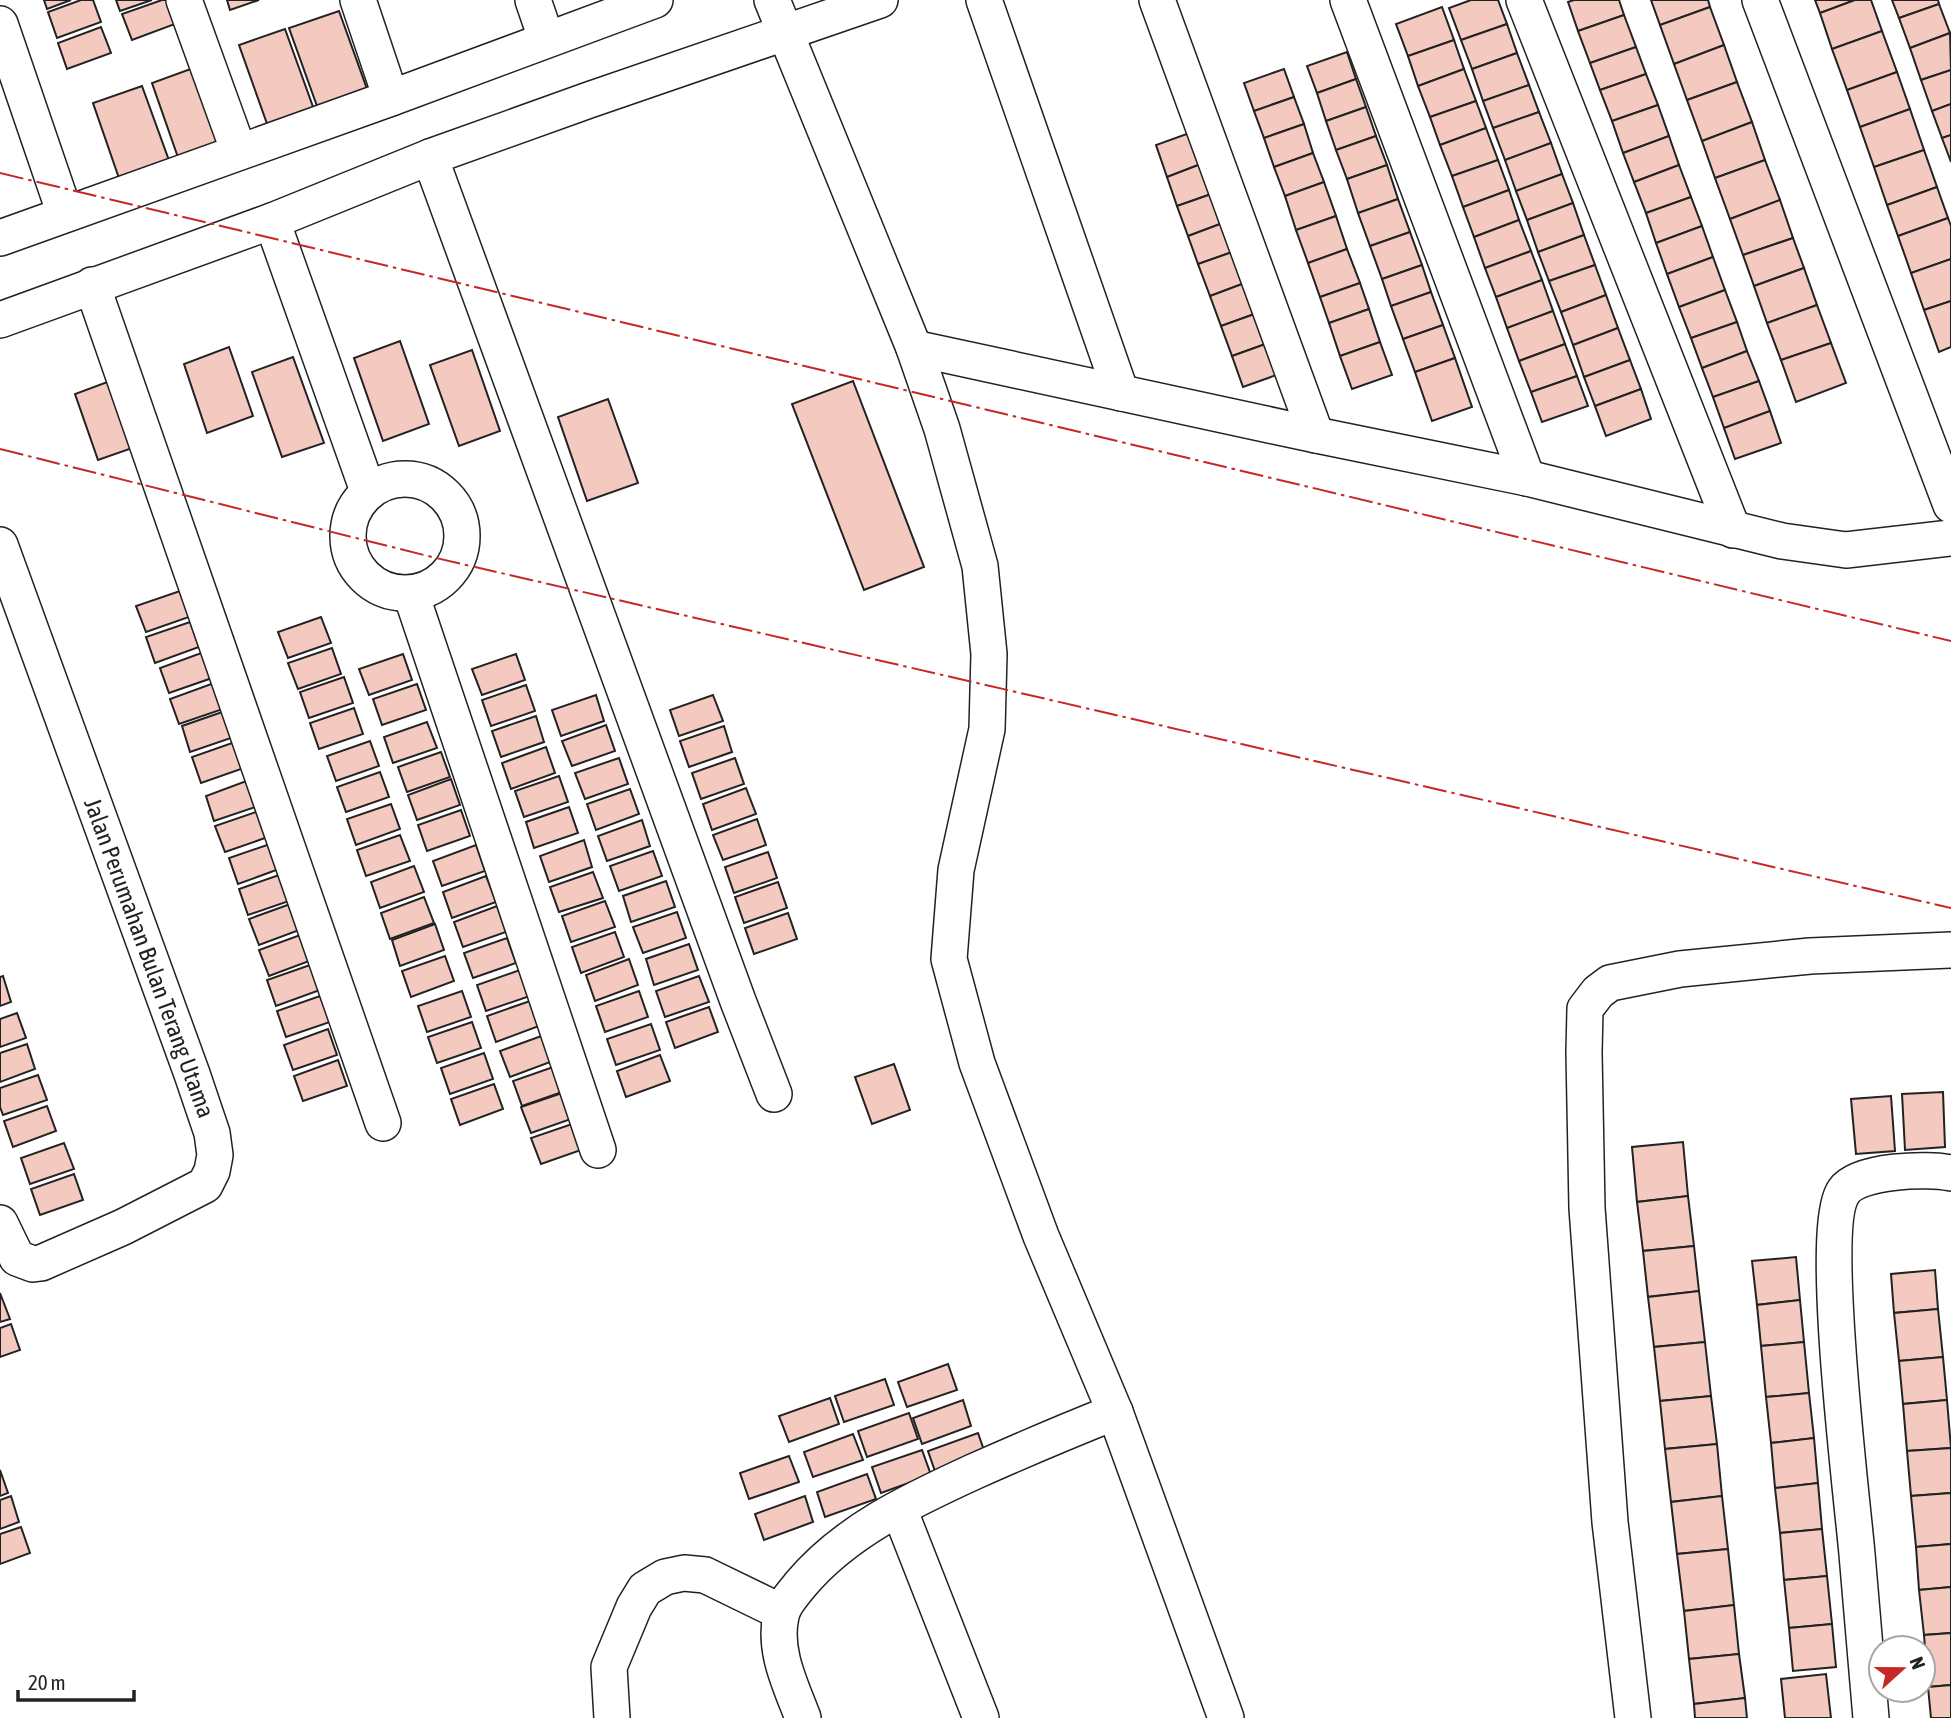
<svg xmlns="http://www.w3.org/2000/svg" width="1951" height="1718" font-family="'Asap Condensed',sans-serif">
  <rect width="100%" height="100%" fill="#fff"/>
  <!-- building -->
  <g fill="#f3c9c0" stroke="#222" stroke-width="2">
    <polygon points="44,0 71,0 47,9"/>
    <polygon points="81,0 93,0 101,22 57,38 48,12"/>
    <polygon points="116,0 152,0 120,11"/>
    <polygon points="162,0 167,0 175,24 132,40 122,14"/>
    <polygon points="227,0 259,0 230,10"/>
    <polygon points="1471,0 1498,0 1507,24 1461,40 1449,8"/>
    <polygon points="1574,0 1619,0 1624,15 1578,31 1568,2"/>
    <polygon points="1651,0 1708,0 1710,7 1660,25"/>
    <polygon points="1815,0 1855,0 1820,13"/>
    <polygon points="1855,0 1871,0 1882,31 1832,49 1820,13"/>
    <polygon points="1892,0 1938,0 1939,4 1899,18"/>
    <polygon points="1939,4 1950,33 1910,48 1899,18"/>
    <polygon points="1442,7 1454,40 1408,56 1396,24"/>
    <polygon points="1710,7 1724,45 1674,64 1660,25"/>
    <polygon points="339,11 372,103 322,120 289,28"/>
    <polygon points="1624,15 1636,47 1590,63 1578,31"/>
    <polygon points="1507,24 1517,53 1472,69 1461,40"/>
    <polygon points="101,27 111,53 67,69 58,43"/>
    <polygon points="285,29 317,118 271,135 239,45"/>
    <polygon points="1882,31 1897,72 1847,90 1832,49"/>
    <polygon points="1950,33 1951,70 1921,80 1910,48"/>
    <polygon points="1454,40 1464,69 1418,86 1408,56"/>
    <polygon points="1724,45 1737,82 1687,100 1674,64"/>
    <polygon points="1636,47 1646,74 1600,90 1590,63"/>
    <polygon points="1347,52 1356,79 1317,93 1307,66"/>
    <polygon points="1517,53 1529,85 1483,101 1472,69"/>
    <polygon points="196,67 226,150 181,166 152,83"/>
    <polygon points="1284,69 1294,97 1254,111 1244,83"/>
    <polygon points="1464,69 1476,101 1430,117 1418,86"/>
    <polygon points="1951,70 1951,104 1932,111 1921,80"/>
    <polygon points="1897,72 1910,109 1860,127 1847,90"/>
    <polygon points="1646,74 1658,105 1612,121 1600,90"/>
    <polygon points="1356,79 1366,107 1326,121 1317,93"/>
    <polygon points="1737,82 1752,122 1702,141 1687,100"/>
    <polygon points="1529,85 1539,112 1493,128 1483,101"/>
    <polygon points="142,86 171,166 121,184 93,103"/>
    <polygon points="1294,97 1304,124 1264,138 1254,111"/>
    <polygon points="1476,101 1486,128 1440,145 1430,117"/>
    <polygon points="1951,104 1951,135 1942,138 1932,111"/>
    <polygon points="1658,105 1669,136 1623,153 1612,121"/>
    <polygon points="1366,107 1376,136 1336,150 1326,121"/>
    <polygon points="1910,109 1924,150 1874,167 1860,127"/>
    <polygon points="1539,112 1551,143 1505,160 1493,128"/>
    <polygon points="1752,122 1765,160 1715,178 1702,141"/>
    <polygon points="1304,124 1313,153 1274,167 1264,138"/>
    <polygon points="1486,128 1498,160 1452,176 1440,145"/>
    <polygon points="1195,131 1206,162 1167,177 1156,145"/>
    <polygon points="1951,135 1951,162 1942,138"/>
    <polygon points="1376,136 1387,165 1347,179 1336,150"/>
    <polygon points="1669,136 1679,165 1634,182 1623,153"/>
    <polygon points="1551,143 1562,174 1516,191 1505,160"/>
    <polygon points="1924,150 1937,187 1887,205 1874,167"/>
    <polygon points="1313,153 1324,182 1285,196 1274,167"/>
    <polygon points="1498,160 1509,190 1463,207 1452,176"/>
    <polygon points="1765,160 1780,200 1730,219 1715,178"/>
    <polygon points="1206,162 1217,192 1177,206 1167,177"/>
    <polygon points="1387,165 1398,199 1358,213 1347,179"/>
    <polygon points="1679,165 1691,197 1646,213 1634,182"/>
    <polygon points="1562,174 1573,203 1527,220 1516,191"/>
    <polygon points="1324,182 1336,216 1296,230 1285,196"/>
    <polygon points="1937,187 1948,218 1898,236 1887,205"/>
    <polygon points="1509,190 1519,220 1474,237 1463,207"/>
    <polygon points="1217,192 1228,221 1188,236 1177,206"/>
    <polygon points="1691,197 1702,226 1656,243 1646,213"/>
    <polygon points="1398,199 1410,232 1370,246 1358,213"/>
    <polygon points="1780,200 1793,238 1743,255 1730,219"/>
    <polygon points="1573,203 1584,235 1538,252 1527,220"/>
    <polygon points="1336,216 1347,249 1308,263 1296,230"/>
    <polygon points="1948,218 1951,226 1951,259 1911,273 1898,236"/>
    <polygon points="1519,220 1531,251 1485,268 1474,237"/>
    <polygon points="1228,221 1238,250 1198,264 1188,236"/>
    <polygon points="1702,226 1713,257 1667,274 1656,243"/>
    <polygon points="1410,232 1422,265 1382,279 1370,246"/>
    <polygon points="1584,235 1595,265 1549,281 1538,252"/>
    <polygon points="1793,238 1804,268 1754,286 1743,255"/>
    <polygon points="1347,249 1360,283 1320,297 1308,263"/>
    <polygon points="1238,250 1250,281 1210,296 1198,264"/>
    <polygon points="1531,251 1542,280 1496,297 1485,268"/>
    <polygon points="1713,257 1725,290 1679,307 1667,274"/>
    <polygon points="1951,259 1951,301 1924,310 1911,273"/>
    <polygon points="1422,265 1431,292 1391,306 1382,279"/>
    <polygon points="1595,265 1606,295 1561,312 1549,281"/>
    <polygon points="1804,268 1817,305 1767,323 1754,286"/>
    <polygon points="1542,280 1553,311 1507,328 1496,297"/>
    <polygon points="1250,281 1260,312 1221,326 1210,296"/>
    <polygon points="1360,283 1369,309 1329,323 1320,297"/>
    <polygon points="1725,290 1737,322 1691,338 1679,307"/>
    <polygon points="1431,292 1443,325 1403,339 1391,306"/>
    <polygon points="1606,295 1618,328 1573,345 1561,312"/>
    <polygon points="1951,301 1951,347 1939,352 1924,310"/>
    <polygon points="1817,305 1831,343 1781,360 1767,323"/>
    <polygon points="1369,309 1380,342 1340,356 1329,323"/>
    <polygon points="1553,311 1565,344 1519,361 1507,328"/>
    <polygon points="1260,312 1271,342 1232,356 1221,326"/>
    <polygon points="1737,322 1747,351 1702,368 1691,338"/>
    <polygon points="1443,325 1455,358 1415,372 1403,339"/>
    <polygon points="1618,328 1630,360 1584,377 1573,345"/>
    <polygon points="400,341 429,424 383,441 354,358"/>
    <polygon points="1271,342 1282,373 1243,387 1232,356"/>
    <polygon points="1380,342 1392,375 1352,389 1340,356"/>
    <polygon points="1831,343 1846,383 1796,402 1781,360"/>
    <polygon points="1565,344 1577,376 1531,392 1519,361"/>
    <polygon points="229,347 253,416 207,433 184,364"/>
    <polygon points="472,350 500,431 459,446 430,365"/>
    <polygon points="1747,351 1759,381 1713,397 1702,368"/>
    <polygon points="293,357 324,443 282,457 252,372"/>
    <polygon points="1455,358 1472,407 1432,421 1415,372"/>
    <polygon points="1630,360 1641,389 1595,406 1584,377"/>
    <polygon points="1577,376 1588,406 1542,422 1531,392"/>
    <polygon points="118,378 141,445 98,460 75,394"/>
    <polygon points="853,381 924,567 864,590 792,404"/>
    <polygon points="1759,381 1770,411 1724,428 1713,397"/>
    <polygon points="1641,389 1651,419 1606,436 1595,406"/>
    <polygon points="608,399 638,483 587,501 558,417"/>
    <polygon points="1770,411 1781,443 1735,459 1724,428"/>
    <polygon points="180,591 189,617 146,632 136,606"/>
    <polygon points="321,617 331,643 288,658 278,632"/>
    <polygon points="190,622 199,647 155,663 146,637"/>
    <polygon points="332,648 341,674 298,689 288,663"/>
    <polygon points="204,652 212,678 169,693 160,668"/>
    <polygon points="403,654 412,680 369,695 359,669"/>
    <polygon points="516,654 525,680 482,695 472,669"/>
    <polygon points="344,677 353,703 309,718 300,692"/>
    <polygon points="214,683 223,709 179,724 170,699"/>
    <polygon points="417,684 426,710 382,725 373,699"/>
    <polygon points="526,685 535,711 491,726 482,700"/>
    <polygon points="596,695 604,721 561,736 552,710"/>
    <polygon points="713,695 723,721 679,736 670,710"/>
    <polygon points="354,708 363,734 319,749 310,723"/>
    <polygon points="225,711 234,737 190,752 182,726"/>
    <polygon points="536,716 544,742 501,757 492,731"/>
    <polygon points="427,722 437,748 393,763 384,737"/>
    <polygon points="606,725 615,751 572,766 562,741"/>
    <polygon points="724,726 732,752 689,767 680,741"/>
    <polygon points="370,741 379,766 336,781 327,756"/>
    <polygon points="235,742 244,768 201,783 192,757"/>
    <polygon points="546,747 555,773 511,789 502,763"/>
    <polygon points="441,752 450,777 407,792 398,767"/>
    <polygon points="619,758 628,784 585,799 575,773"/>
    <polygon points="735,758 744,784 701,799 692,773"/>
    <polygon points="380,772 389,797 346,812 337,787"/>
    <polygon points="559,776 568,802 524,817 515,791"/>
    <polygon points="451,779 460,805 417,820 408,795"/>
    <polygon points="249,780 258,806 214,821 206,796"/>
    <polygon points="746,788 756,814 712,830 703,804"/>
    <polygon points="630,789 639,814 596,830 587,804"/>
    <polygon points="391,804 400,829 356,845 347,819"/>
    <polygon points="569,807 578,833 534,848 526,822"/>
    <polygon points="461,810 470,836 427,851 418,825"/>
    <polygon points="259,811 268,837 225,852 215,826"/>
    <polygon points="757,819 766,845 723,860 713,835"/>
    <polygon points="642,820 650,846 607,861 598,836"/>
    <polygon points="400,835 410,861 366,876 357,850"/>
    <polygon points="584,840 592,867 549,882 540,856"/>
    <polygon points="273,843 282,868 238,884 229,858"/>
    <polygon points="476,845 485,871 442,886 433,861"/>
    <polygon points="653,851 662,876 619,891 610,866"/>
    <polygon points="768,852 777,878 734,893 725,867"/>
    <polygon points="414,866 424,892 380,908 371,882"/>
    <polygon points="593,872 603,898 559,912 550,887"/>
    <polygon points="282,874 292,900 248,915 239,889"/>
    <polygon points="486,876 496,902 452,918 443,892"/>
    <polygon points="666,881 675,907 631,922 623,896"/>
    <polygon points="778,882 787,908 744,923 735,897"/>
    <polygon points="424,897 434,923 390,939 381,913"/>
    <polygon points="605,901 615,927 571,942 562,916"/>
    <polygon points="293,903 302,929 259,945 249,919"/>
    <polygon points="497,906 506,932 463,947 454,922"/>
    <polygon points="677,912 686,938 643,953 633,927"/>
    <polygon points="788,913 797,939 754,954 745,928"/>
    <polygon points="435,924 444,950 400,966 392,940"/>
    <polygon points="615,932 624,957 581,973 572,947"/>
    <polygon points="303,934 312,960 269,976 259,950"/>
    <polygon points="507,938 516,963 473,978 464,953"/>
    <polygon points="689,944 698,970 654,985 646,959"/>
    <polygon points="445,956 454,981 411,997 402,971"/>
    <polygon points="629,959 638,985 595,1001 586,975"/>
    <polygon points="310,965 320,990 276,1006 267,980"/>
    <polygon points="520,970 530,996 486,1011 477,985"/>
    <polygon points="3,976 11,1002 0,1006 0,977"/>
    <polygon points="699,976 709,1002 665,1017 656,991"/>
    <polygon points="462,991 471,1017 427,1032 418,1006"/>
    <polygon points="639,991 648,1017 605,1032 596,1006"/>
    <polygon points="320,996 330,1022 286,1037 277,1011"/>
    <polygon points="530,1001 539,1026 496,1042 487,1016"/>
    <polygon points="709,1007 718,1032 675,1048 666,1022"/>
    <polygon points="17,1013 26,1038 0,1047 0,1019"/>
    <polygon points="472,1022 481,1048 437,1063 428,1037"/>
    <polygon points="651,1024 660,1050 616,1065 607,1039"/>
    <polygon points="328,1029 337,1055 293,1070 284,1045"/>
    <polygon points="544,1035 553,1061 510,1077 500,1051"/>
    <polygon points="27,1044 35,1069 0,1082 0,1053"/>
    <polygon points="484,1053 493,1079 450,1094 441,1068"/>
    <polygon points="660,1055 670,1081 626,1097 617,1071"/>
    <polygon points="338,1060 347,1086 303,1101 294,1076"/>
    <polygon points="894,1064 910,1110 872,1124 855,1077"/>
    <polygon points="556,1066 565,1091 522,1106 513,1081"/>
    <polygon points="38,1075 47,1100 3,1115 0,1107 0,1088"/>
    <polygon points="494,1084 503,1109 460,1125 451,1099"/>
    <polygon points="565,1092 574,1118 531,1133 521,1107"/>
    <polygon points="1943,1092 1945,1147 1905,1150 1902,1094"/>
    <polygon points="1891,1096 1895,1151 1856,1154 1851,1099"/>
    <polygon points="47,1106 56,1131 13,1147 4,1121"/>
    <polygon points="575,1123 584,1149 541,1164 531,1138"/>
    <polygon points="1683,1142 1688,1196 1637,1202 1632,1147"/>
    <polygon points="64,1143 74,1169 30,1184 21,1158"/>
    <polygon points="74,1174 83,1200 40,1215 31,1189"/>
    <polygon points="1688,1196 1694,1246 1643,1251 1637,1202"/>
    <polygon points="1694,1246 1699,1291 1648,1297 1643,1251"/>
    <polygon points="1796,1257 1800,1300 1757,1305 1752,1261"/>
    <polygon points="1935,1270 1938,1309 1894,1313 1891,1274"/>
    <polygon points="1699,1291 1705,1342 1654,1347 1648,1297"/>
    <polygon points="0,1293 10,1319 0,1322"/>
    <polygon points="1800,1300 1804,1342 1761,1346 1757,1305"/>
    <polygon points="1938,1309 1943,1357 1899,1361 1894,1313"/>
    <polygon points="11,1324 20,1350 0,1357 0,1328"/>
    <polygon points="1705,1342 1711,1396 1660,1401 1654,1347"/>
    <polygon points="1804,1342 1809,1393 1766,1397 1761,1346"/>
    <polygon points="1943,1357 1947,1400 1903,1404 1899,1361"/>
    <polygon points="948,1364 957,1390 907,1407 898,1382"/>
    <polygon points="885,1379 894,1405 844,1422 835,1396"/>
    <polygon points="1809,1393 1814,1438 1771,1443 1766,1397"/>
    <polygon points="1711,1396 1717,1444 1665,1449 1660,1401"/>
    <polygon points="830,1398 839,1424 789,1442 779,1416"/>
    <polygon points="963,1400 971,1426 922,1444 913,1418"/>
    <polygon points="1947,1400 1951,1448 1907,1451 1903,1404"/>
    <polygon points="909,1413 918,1439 867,1457 858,1431"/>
    <polygon points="978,1433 987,1459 937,1477 928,1451"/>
    <polygon points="853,1434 863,1460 813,1477 804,1452"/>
    <polygon points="1814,1438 1818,1483 1775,1488 1771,1443"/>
    <polygon points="1717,1444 1722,1496 1671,1502 1665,1449"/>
    <polygon points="1951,1448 1951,1493 1911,1496 1907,1451"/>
    <polygon points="922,1450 931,1475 881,1493 872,1467"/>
    <polygon points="789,1456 799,1482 749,1499 740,1473"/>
    <polygon points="0,1470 8,1493 0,1496"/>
    <polygon points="867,1474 876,1499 825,1517 817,1492"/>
    <polygon points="1818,1483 1822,1529 1780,1533 1775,1488"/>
    <polygon points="1951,1493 1951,1544 1916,1547 1911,1496"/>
    <polygon points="11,1496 19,1522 0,1529 0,1500"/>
    <polygon points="805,1496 813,1522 764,1540 755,1514"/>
    <polygon points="1722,1496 1728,1549 1677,1554 1671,1502"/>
    <polygon points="21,1527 30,1553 0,1564 0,1534"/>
    <polygon points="1822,1529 1827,1576 1784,1580 1780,1533"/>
    <polygon points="1951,1544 1951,1587 1919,1590 1916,1547"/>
    <polygon points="1728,1549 1734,1605 1684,1611 1677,1554"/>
    <polygon points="1827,1576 1832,1624 1789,1628 1784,1580"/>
    <polygon points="1951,1587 1951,1633 1924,1635 1919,1590"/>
    <polygon points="1734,1605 1739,1654 1689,1659 1684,1611"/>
    <polygon points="1832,1624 1836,1667 1793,1671 1789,1628"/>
    <polygon points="1951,1633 1951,1685 1928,1687 1924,1635"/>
    <polygon points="1739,1654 1745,1698 1694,1704 1689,1659"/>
    <polygon points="1826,1674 1831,1718 1785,1718 1781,1679"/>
    <polygon points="1951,1685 1951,1718 1931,1718 1928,1687"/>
    <polygon points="1745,1698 1747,1718 1695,1718 1694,1704"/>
  </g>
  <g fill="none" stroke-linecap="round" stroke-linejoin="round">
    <defs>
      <g id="street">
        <polyline points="184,0 239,152"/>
        <polyline points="358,0 391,98"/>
        <polyline points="533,0 546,38"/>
        <polyline points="772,0 914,348 942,429 980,566 989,654 987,729 956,870 949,959 977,1063 1041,1236 1115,1412 1226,1718"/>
        <polyline points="984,0 1121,393"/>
        <polyline points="1157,0 1316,435"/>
        <polyline points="1348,0 1527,478"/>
        <polyline points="1524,0 1733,530"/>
        <polyline points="1760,0 1951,505"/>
        <polyline points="0,24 65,214"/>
        <polyline points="430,157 738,1001 774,1094"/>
        <polyline points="272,221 368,491"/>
        <polyline points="0,238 391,98 655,0"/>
        <polyline points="92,285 383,1123"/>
        <polyline points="0,320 272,221 430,157 589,100 880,0"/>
        <polyline points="914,348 1316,435 1527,478 1782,541 1846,550 1951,538"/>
        <circle cx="405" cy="536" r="57"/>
        <polyline points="0,545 192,1074 212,1133 215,1155 212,1171 205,1185 123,1227 41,1263 33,1264 17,1258 0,1223"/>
        <polyline points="411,594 598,1150"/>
        <polyline points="899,1509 981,1718"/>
        <polyline points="612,1718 609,1667 634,1607 645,1589 665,1577 684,1573 705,1575 781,1612"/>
        <path d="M 803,1718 C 791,1686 773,1651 781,1616 C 783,1604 793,1594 800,1585 C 845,1531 910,1501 973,1472 C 1020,1451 1067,1431 1115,1412"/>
        <polyline points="1633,1718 1610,1522 1587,1208 1584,1053 1585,1009 1598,992 1610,983 1680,969 1810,956 1951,950"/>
        <path d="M 1871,1718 C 1866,1663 1862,1609 1857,1554 C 1852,1497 1818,1226 1844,1191 C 1859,1170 1928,1168 1951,1173"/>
      </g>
    </defs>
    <!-- street casing -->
    <use href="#street" stroke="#222" stroke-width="38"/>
    <!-- street -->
    <use href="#street" stroke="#fff" stroke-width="35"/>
    <!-- power -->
    <g stroke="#c62828" stroke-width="2" stroke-dasharray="24 5 3.5 5" stroke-linecap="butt">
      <polyline points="0,173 1951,641"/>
      <polyline points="0,449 436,558 1951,908"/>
    </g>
  </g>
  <g text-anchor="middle" stroke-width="5" stroke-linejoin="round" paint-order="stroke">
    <!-- street labels -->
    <g font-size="24" fill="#222" stroke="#fff">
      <text transform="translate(149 958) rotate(70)" y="8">Jalan Perumahan Bulan Terang Utama</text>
    </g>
  </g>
  <!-- north arrow -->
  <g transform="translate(1902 1669) rotate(69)"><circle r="33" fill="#ffffff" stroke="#a7a7a7" stroke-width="2"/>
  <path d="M0-5L12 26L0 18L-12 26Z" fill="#c62828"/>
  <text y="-10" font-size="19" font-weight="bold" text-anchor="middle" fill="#222222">N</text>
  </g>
  <!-- scale -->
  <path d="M18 1690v10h116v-10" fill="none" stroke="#222222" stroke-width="3.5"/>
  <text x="28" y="1690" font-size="21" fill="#222222" stroke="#ffffff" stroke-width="5" paint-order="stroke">20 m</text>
</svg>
